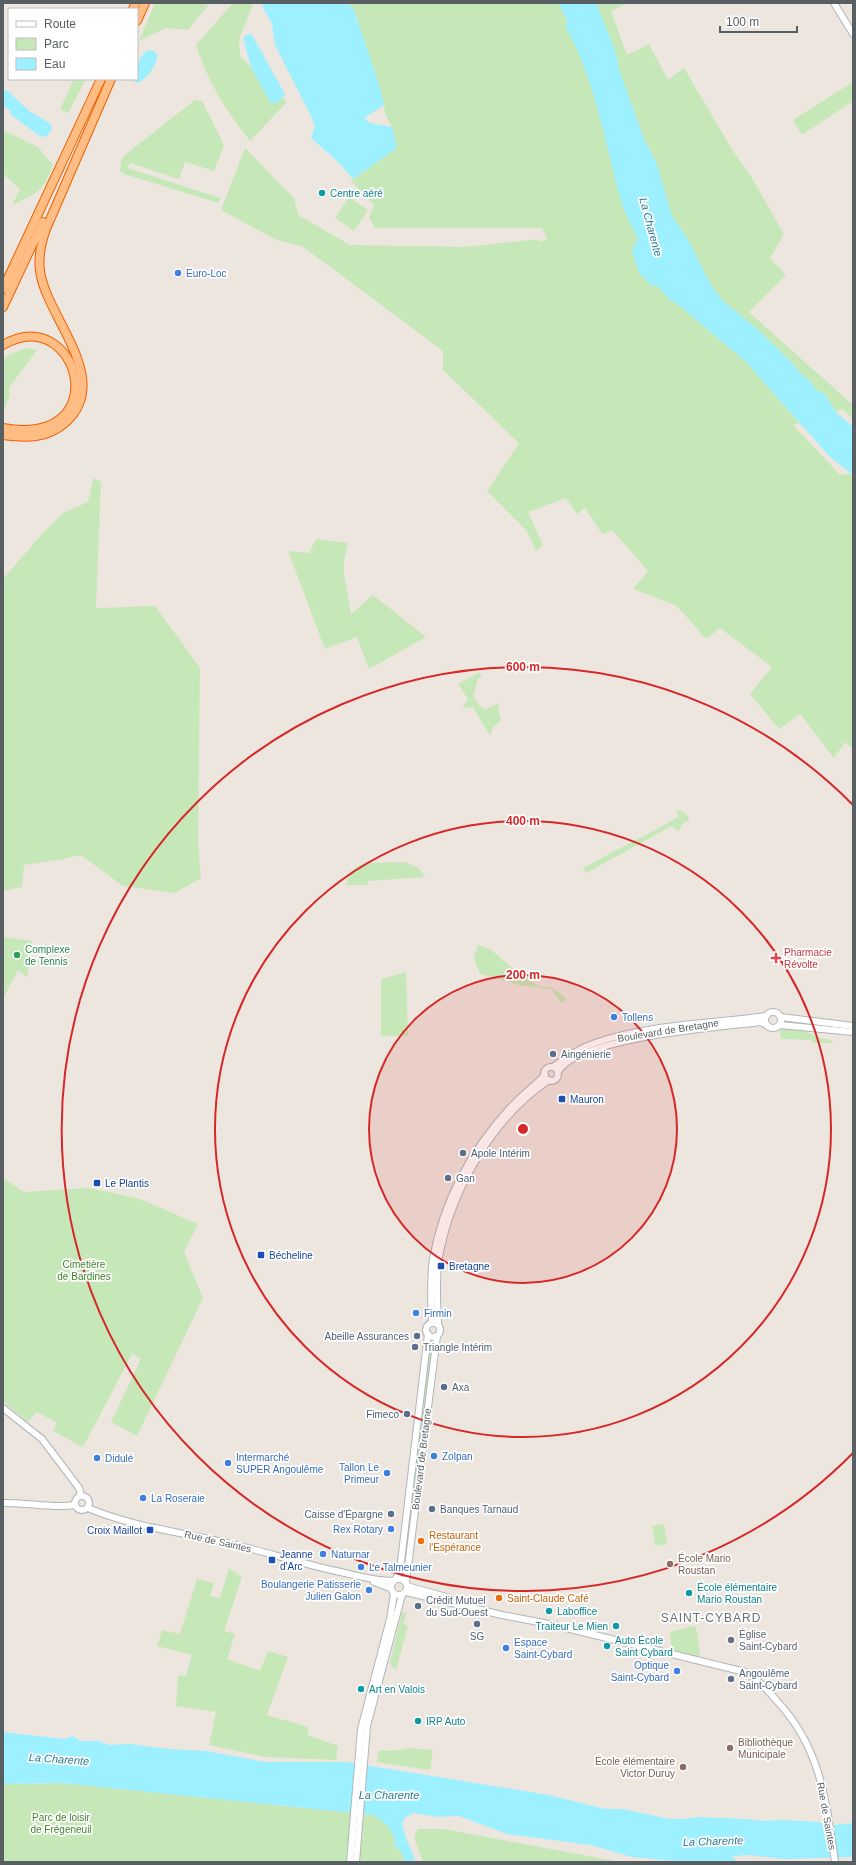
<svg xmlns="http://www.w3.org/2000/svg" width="856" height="1865" font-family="Arial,sans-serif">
  <rect width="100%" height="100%" fill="#ede6df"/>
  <!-- green -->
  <g fill="#c6e8b8">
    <polygon points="155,3 210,3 188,30 166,28 139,41"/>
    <path d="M 233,3 L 252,3 L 253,5 L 239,39 L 240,56 L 287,102 L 250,141 C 226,111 208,82 196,45 Z"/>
    <polygon points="348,3 628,3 611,11 627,55 649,44 668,80 684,68 733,151 749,173 784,234 770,258 786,275 749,312 853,405 853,419 843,409 793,425 840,475 853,473 853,749 845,742 834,758 800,714 779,729 750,694 772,667 720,628 706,639 677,606 633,589 648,571 612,530 602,534 585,508 577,514 566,498 528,512 543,545 536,551 527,531 487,491 519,443 443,370 443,351 302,246 277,240 221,210 245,148 294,198 298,215 350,245 465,247 538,239 540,242 547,239 542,228 375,228 369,217 374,205 351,181 397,147 392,127 386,116 378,81 354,10"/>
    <polygon points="74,79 86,79 68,113 60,109"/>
    <polygon points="853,82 853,101 802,135 793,120"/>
    <polygon points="195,100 202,101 224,145 214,171 185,162 179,179 130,163 128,168 220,198 218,203 124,174 120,171 121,161 125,155"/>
    <path d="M 3,130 L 38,147 L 53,165 C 43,193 37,193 12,205 L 20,189 L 3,174 Z"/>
    <polygon points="349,197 368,210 354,231 335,218"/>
    <polygon points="25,348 37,350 9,388 10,395 3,413 3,361 7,356"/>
    <polygon points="93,478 101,482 96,608 155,606 200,668 198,842 201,878 175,893 123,886 81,855 64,859 24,865 22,887 3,891 3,579 42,534 63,513 88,502"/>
    <polygon points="316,539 348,543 344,561 344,574 351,614 373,595 426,637 369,669 357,637 325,649 288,551 309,553"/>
    <polygon points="480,672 482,676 478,679 473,696 478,704 485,709 500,703 498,709 501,720 493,727 490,736 473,707 462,708 468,699 458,684"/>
    <polygon points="676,810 685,813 690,819 683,824 678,832 672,826 586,873 583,868 679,817"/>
    <path d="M 405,862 L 418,868 L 426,877 L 368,881 L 368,885 L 346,885 C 349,873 353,867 365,863 Z"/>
    <polygon points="3,937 32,941 27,978 18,970 3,999"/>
    <polygon points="478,945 490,949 516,971 539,986 553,988 567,999 561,1003 551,989 518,985 500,979 480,974 474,958"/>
    <polygon points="406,972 408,1036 381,1036 381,979"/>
    <polygon points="783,1028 800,1029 819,1038 832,1040 833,1043 813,1043 812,1040 781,1039 780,1031"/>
    <polygon points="3,1178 24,1192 87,1188 110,1192 140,1199 198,1224 184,1252 203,1298 137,1436 111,1422 141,1359 132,1354 83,1447 53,1431 57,1423 37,1412 28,1422 3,1401"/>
    <polygon points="430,1345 433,1345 404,1570 407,1518"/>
    <polygon points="664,1524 667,1544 655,1546 652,1526"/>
    <polygon points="229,1568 242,1577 224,1631 235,1634 227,1659 260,1671 268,1651 288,1657 267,1715 308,1727 308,1735 338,1746 336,1760 266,1757 209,1745 216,1712 176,1706 178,1675 186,1676 192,1655 157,1646 162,1630 180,1634 197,1579 214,1583 210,1596 220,1598"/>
    <polygon points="402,1612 407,1613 403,1624 408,1626 396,1670 392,1667 390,1662"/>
    <polygon points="694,1626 696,1627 700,1654 698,1656 672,1650 670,1632"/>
    <polygon points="409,1748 433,1750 430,1770 377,1762 379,1750 392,1751"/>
    <polygon points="62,1783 374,1815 388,1826 394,1837 395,1846 401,1851 405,1862 3,1862 3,1784"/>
    <polygon points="418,1829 444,1829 621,1862 423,1862 414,1837"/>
  </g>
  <!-- water -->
  <g fill="#9df0ff">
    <polygon points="262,3 348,3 354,10 378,81 384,105 364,118 370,123 392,127 397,148 353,179 336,160 311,138 315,126 312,118 275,45 272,24 264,10"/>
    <path d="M 558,3 L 596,3 L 615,50 L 620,72 L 644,139 L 656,162 L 672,216 L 687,238 L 712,287 L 723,301 L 757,329 L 791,362 L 802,375 L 809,380 L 816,390 L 824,393 L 836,412 L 853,427 L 853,475 L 830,457 L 745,361 L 676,303 L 671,301 L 656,285 L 652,286 L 639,273 L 632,250 L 638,239 C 632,225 623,211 620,197 C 605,141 594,76 565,26 L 568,22 Z"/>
    <polygon points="251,33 285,94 279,102 271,103 251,67 243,37"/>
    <path d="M 149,50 L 154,51 L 157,54 C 159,63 145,83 136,83 L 133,79 L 137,79 C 137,70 138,54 149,50 Z"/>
    <polygon points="3,89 8,91 29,111 50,123 52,129 47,136 41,137 10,114 11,111 3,106"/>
    <polygon points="3,1732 64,1739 73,1736 80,1741 99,1741 109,1745 130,1744 168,1749 206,1751 265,1762 346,1762 549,1795 605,1809 622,1809 670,1819 685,1819 697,1817 746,1819 764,1821 782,1820 819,1822 827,1826 852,1823 853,1821 853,1857 784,1859 750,1855 732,1856 738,1862 685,1862 632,1857 591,1845 507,1834 459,1816 438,1817 413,1813 406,1817 402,1823 405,1835 416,1862 405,1862 401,1851 395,1846 394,1837 388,1826 374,1815 62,1783 3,1784"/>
  </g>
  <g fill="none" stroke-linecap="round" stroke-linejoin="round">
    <defs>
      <g id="secondary">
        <polyline points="834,3 853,34"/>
        <circle cx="773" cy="1020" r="8"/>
        <polyline points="781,1017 853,1026"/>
        <polyline points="780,1025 853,1032"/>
        <path d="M 553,1067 C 566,1058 579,1048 595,1043 C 649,1024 709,1024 766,1016"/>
        <circle cx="551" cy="1074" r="7"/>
        <path d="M 558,1072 C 575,1039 715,1027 753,1023 L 760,1022 L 767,1025"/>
        <circle cx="433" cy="1330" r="7"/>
        <path d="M 432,1323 C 431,1302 430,1279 433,1259 C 443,1202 471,1151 509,1109 C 520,1097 533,1087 545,1075"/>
        <path d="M 438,1324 C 437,1304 436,1283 438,1263 C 449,1194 491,1119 549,1080"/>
        <polyline points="3,1408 42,1439 79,1488 81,1496"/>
        <circle cx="82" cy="1503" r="7"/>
        <path d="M 3,1503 C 27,1502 52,1509 75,1505"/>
        <path d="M 88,1508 C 137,1529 193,1533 244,1547 C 275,1555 305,1564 336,1571 C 354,1575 374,1581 393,1581"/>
        <circle cx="399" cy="1587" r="8"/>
        <polyline points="395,1580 400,1570 428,1334"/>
        <polyline points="374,1582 390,1588"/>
        <polyline points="406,1582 437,1336"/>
        <polyline points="407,1586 450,1598"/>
        <path d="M 406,1592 L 502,1615 L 554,1625 L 745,1672 C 757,1679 768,1690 777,1701 C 821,1748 826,1801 835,1862"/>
        <polyline points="350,1862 361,1729 390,1619 394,1594"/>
        <polyline points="356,1862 367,1726 402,1595"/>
      </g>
      <g id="highway">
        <polyline points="133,9 136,3"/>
        <polyline points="137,21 145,3"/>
        <polyline points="3,289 101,79"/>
        <polyline points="3,307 43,222"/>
        <path d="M 3,345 C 79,301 118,448 3,428"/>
        <path d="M 3,435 C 26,438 47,439 66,422 C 113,379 46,317 40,271 C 38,256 41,243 46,229 L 111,79"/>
      </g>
    </defs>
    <!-- secondary casing -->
    <use href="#secondary" stroke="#afb6b9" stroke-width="8"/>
    <!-- highway casing -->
    <use href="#highway" stroke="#ec6000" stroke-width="10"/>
    <!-- secondary -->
    <use href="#secondary" stroke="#fff" stroke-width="6"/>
    <!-- highway -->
    <use href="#highway" stroke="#ffbd84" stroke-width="8"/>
  </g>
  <!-- distance rings -->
  <circle cx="523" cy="1129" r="154" fill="#d62828" fill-opacity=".12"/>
  <g fill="none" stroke="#d62828" stroke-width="2">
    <circle cx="523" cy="1129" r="154"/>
    <circle cx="523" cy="1129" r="308"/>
    <path d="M853 1453A462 462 0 1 1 853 805"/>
  </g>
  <!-- markers -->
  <g fill="#0f9aa8" stroke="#fff" stroke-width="1.5">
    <circle cx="322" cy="193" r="4"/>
    <circle cx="689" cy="1593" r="4"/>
    <circle cx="549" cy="1611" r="4"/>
    <circle cx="616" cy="1626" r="4"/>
    <circle cx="607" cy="1646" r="4"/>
    <circle cx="361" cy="1689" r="4"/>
    <circle cx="418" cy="1721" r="4"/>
  </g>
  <g fill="#3f7fe0" stroke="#fff" stroke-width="1.5">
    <circle cx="178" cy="273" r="4"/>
    <circle cx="614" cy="1017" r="4"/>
    <circle cx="416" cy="1313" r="4"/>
    <circle cx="434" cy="1456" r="4"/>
    <circle cx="97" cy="1458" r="4"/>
    <circle cx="228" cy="1463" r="4"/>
    <circle cx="387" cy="1473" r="4"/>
    <circle cx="143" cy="1498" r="4"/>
    <circle cx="391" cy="1529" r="4"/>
    <circle cx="323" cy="1554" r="4"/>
    <circle cx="361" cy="1567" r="4"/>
    <circle cx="369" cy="1590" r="4"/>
    <circle cx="506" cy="1648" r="4"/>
    <circle cx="677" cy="1671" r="4"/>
  </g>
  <circle fill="#2e9e5b" stroke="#fff" stroke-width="1.5" cx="17" cy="955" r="4"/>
  <path fill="#e0444e" stroke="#fff" stroke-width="1.5" d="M774 952h4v4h4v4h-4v4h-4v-4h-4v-4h4z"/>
  <g fill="#5c6f8a" stroke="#fff" stroke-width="1.5">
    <circle cx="553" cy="1054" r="4"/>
    <circle cx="463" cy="1153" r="4"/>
    <circle cx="448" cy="1178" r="4"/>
    <circle cx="417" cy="1336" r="4"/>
    <circle cx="415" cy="1347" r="4"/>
    <circle cx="444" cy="1387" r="4"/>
    <circle cx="407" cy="1414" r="4"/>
    <circle cx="432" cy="1509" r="4"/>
    <circle cx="391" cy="1514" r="4"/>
    <circle cx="418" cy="1606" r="4"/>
    <circle cx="477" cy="1624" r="4"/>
    <circle cx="731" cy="1679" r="4"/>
  </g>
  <g fill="#1a4fb4" stroke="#fff" stroke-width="1.5">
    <rect x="558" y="1095" width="8" height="8" rx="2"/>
    <rect x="93" y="1179" width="8" height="8" rx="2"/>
    <rect x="257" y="1251" width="8" height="8" rx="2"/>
    <rect x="437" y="1262" width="8" height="8" rx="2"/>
    <rect x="146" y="1526" width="8" height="8" rx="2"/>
    <rect x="268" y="1556" width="8" height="8" rx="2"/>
  </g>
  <g fill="#e8710a" stroke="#fff" stroke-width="1.5">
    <circle cx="421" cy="1541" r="4"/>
    <circle cx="499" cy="1598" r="4"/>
  </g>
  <g fill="#8d6e63" stroke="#fff" stroke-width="1.5">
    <circle cx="670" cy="1564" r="4"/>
    <circle cx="730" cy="1748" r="4"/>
    <circle cx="683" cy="1767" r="4"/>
  </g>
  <circle fill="#6b7280" stroke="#fff" stroke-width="1.5" cx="731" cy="1640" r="4"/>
  <g text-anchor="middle" stroke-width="3.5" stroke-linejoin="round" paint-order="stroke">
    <!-- culture labels -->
    <g font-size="10" fill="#0d838f" stroke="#fff" text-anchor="start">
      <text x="330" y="197">Centre aéré</text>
      <text x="697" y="1591">École élémentaire<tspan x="697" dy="12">Mario Roustan</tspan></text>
      <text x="557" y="1615">Laboffice</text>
      <text x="608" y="1630" text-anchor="end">Traiteur Le Mien</text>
      <text x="615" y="1644">Auto École<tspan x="615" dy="12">Saint Cybard</tspan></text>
      <text x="369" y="1693">Art en Valois</text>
      <text x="426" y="1725">IRP Auto</text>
    </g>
    <!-- shop labels -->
    <g font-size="10" fill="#366cbe" stroke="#fff" text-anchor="start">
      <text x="186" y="277">Euro-Loc</text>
      <text x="622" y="1021">Tollens</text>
      <text x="424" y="1317">Firmin</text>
      <text x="442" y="1460">Zolpan</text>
      <text x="236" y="1461">Intermarché<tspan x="236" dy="12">SUPER Angoulême</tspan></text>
      <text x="105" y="1462">Didulé</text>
      <text x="379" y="1471" text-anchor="end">Tallon Le<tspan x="379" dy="12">Primeur</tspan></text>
      <text x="151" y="1502">La Roseraie</text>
      <text x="383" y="1533" text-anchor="end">Rex Rotary</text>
      <text x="331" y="1558">Naturnar</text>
      <text x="369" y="1571">Le Talmeunier</text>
      <text x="361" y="1588" text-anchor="end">Boulangerie Patisserie<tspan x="361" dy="12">Julien Galon</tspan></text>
      <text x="514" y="1646">Espace<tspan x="514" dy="12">Saint-Cybard</tspan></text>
      <text x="669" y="1669" text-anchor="end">Optique<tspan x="669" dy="12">Saint-Cybard</tspan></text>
    </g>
    <!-- leisure labels -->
    <g font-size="10" fill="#27864d" stroke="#fff" text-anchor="start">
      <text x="25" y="953">Complexe<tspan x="25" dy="12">de Tennis</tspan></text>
    </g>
    <!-- health labels -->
    <g font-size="10" fill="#be3a42" stroke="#fff" text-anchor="start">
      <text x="784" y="956">Pharmacie<tspan x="784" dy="12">Révolte</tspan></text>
    </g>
    <!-- street labels -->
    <g font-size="10" fill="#585f62" stroke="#fff">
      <text transform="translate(668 1030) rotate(-9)" y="4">Boulevard de Bretagne</text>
      <text transform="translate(421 1459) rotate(-83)" y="4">Boulevard de Bretagne</text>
      <text transform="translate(218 1541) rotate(13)" y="4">Rue de Saintes</text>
      <text transform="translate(827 1816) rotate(80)" y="4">Rue de Saintes</text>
    </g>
    <!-- service labels -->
    <g font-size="10" fill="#4e5e75" stroke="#fff" text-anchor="start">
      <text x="561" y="1058">Aingénierie</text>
      <text x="471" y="1157">Apole Intérim</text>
      <text x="456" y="1182">Gan</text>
      <text x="409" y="1340" text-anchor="end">Abeille Assurances</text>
      <text x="423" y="1351">Triangle Intérim</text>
      <text x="452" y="1391">Axa</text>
      <text x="399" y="1418" text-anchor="end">Fimeco</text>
      <text x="440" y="1513">Banques Tarnaud</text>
      <text x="383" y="1518" text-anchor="end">Caisse d'Épargne</text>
      <text x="426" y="1604">Crédit Mutuel<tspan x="426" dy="12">du Sud-Ouest</tspan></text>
      <text x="477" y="1640" text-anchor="middle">SG</text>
      <text x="739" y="1677">Angoulême<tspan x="739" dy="12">Saint-Cybard</tspan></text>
    </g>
    <!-- transit labels -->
    <g font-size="10" fill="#164399" stroke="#fff" text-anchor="start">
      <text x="570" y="1103">Mauron</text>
      <text x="105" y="1187">Le Plantis</text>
      <text x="269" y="1259">Bécheline</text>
      <text x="449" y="1270">Bretagne</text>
      <text x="142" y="1534" text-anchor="end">Croix Maillot</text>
      <text x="280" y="1558">Jeanne<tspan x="280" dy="12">d'Arc</tspan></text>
    </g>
    <!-- park labels -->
    <g font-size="10" fill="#40862c" stroke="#fff">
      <text x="84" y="1268">Cimetière<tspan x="84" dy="12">de Bardines</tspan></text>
      <text x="61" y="1821">Parc de loisir<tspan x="61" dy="12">de Frégeneuil</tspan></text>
    </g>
    <!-- food labels -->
    <g font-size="10" fill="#c56008" stroke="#fff" text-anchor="start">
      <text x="429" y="1539">Restaurant<tspan x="429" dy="12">l'Espérance</tspan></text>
      <text x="507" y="1602">Saint-Claude Café</text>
    </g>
    <!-- education labels -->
    <g font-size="10" fill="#785e54" stroke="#fff" text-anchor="start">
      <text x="678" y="1562">École Mario<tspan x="678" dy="12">Roustan</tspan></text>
      <text x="738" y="1746">Bibliothèque<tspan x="738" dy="12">Municipale</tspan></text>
      <text x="675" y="1765" text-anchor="end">École élémentaire<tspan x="675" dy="12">Victor Duruy</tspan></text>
    </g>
    <!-- worship labels -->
    <g font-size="10" fill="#5b616d" stroke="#fff" text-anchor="start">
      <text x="739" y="1638">Église<tspan x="739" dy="12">Saint-Cybard</tspan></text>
    </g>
    <!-- water labels -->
    <g font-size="11" font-style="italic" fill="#2a7c95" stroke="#fff">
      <text transform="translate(651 227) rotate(75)" y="4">La Charente</text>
      <text transform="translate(59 1759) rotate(4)" y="4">La Charente</text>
      <text x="389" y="1799">La Charente</text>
      <text transform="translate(713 1841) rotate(-2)" y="4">La Charente</text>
    </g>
    <!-- quarter labels -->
    <g font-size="12" letter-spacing="1" fill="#697274" stroke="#fff">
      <text x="711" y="1622">SAINT-CYBARD</text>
    </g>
  </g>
  <circle cx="523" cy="1129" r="6" fill="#d62828" stroke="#fff" stroke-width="2"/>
  <g font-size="12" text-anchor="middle" font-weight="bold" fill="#d62828" stroke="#fff" stroke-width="3.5" stroke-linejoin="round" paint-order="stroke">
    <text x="523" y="671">600 m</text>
    <text x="523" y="825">400 m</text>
    <text x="523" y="979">200 m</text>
  </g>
  <!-- border -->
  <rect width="856" height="1865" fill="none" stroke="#585f62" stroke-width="8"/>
  <!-- legend -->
  <rect x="8" y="8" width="130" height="72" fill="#ffffff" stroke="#bcbfc0"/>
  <rect x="16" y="21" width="20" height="6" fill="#ffffff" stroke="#bcbfc0"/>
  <text x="44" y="28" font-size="12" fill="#585f62">Route</text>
  <rect x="16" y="38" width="20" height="12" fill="#c6e8b8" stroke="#bcbfc0"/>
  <text x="44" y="48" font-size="12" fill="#585f62">Parc</text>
  <rect x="16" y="58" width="20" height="12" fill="#9df0ff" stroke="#bcbfc0"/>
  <text x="44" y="68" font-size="12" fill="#585f62">Eau</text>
  <!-- scale -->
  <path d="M720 26v6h77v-6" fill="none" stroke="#585f62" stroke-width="2"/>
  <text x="726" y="26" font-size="12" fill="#585f62" stroke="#ffffff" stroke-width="3" paint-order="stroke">100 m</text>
</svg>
